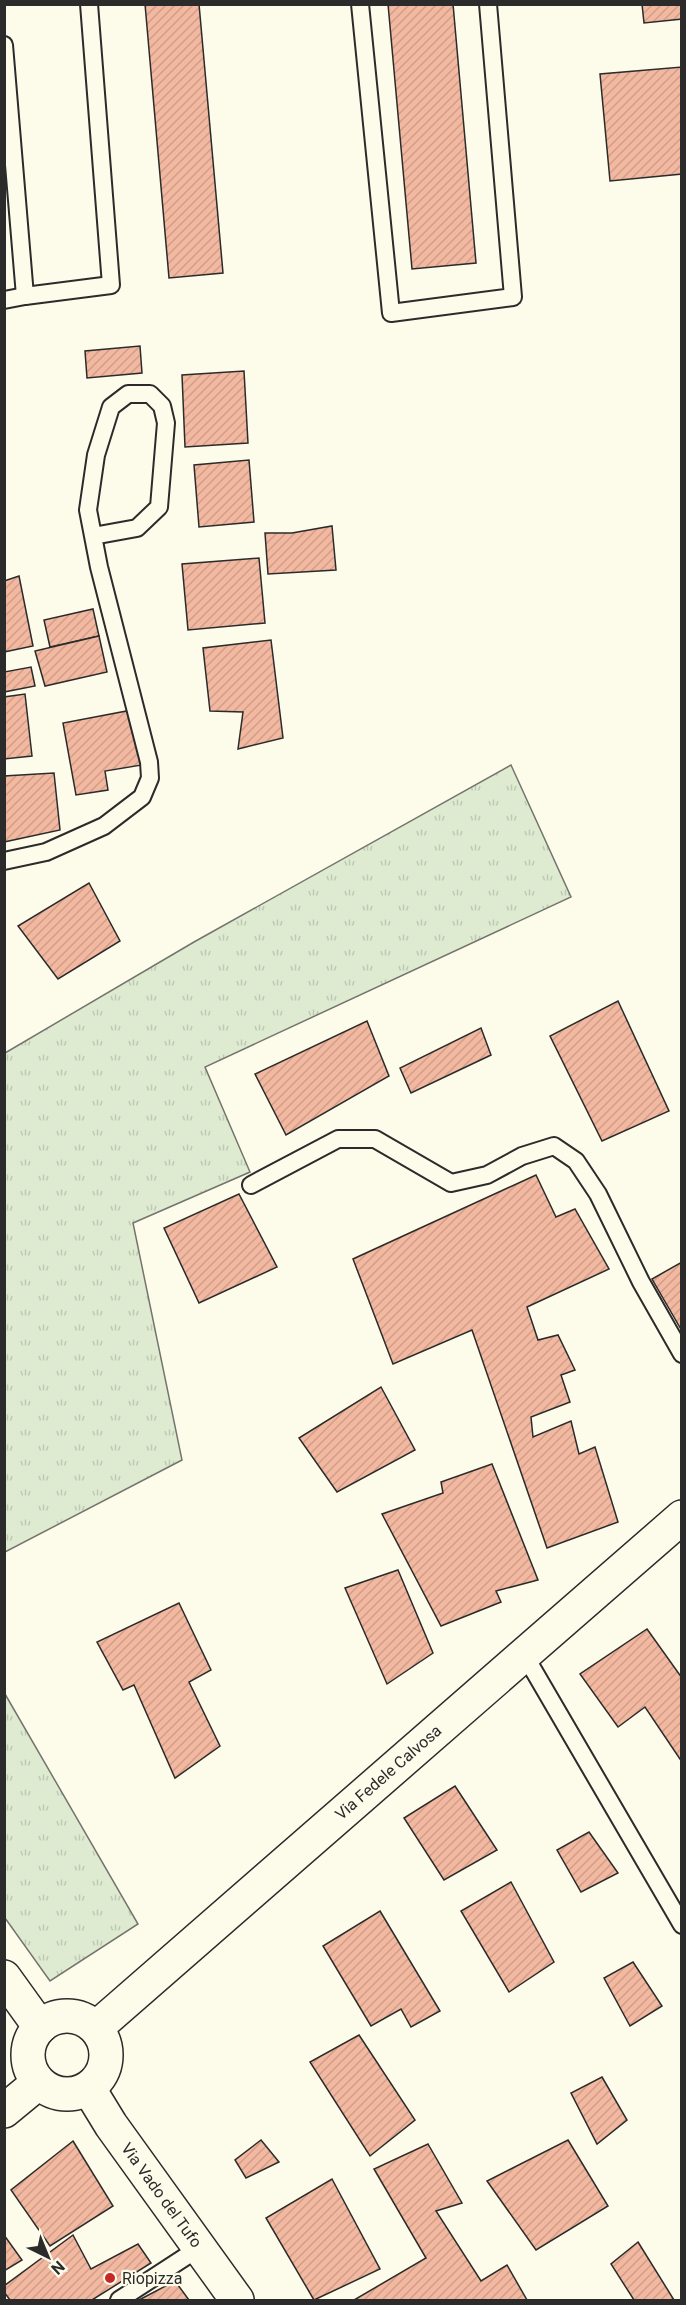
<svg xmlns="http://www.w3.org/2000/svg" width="686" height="2305" font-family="Roboto,sans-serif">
  <defs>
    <pattern id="grass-tufts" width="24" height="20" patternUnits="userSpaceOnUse" patternTransform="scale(1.5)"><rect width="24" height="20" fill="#deebd1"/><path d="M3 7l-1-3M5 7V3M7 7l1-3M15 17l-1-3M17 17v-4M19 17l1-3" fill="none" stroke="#bfcab4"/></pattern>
    <pattern id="building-hatch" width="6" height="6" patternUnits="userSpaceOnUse" patternTransform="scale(1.5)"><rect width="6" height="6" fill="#f2b8a0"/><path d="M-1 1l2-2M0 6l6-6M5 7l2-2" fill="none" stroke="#d09e8a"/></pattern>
  </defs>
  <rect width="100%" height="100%" fill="#fdfbea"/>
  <!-- grass -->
  <g fill="url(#grass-tufts)" stroke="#74746e" stroke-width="1.5">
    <polygon points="511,765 571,897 205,1067 250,1172 133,1223 182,1460 5,1552 5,1053 194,942"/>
    <polygon points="5,1694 138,1924 50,1981 5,1918"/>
  </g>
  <!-- building -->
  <g fill="url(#building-hatch)" stroke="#2b2b2b" stroke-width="1.5">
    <polygon points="145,4 199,4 223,273 169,278"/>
    <polygon points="388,4 453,4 476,263 412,269"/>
    <polygon points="642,4 682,4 682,19 644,23"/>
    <polygon points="682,67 682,174 610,181 600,74"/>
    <polygon points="140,346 142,373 87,378 85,351"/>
    <polygon points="244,371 248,443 185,447 182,375"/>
    <polygon points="249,460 254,522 199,527 194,465"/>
    <polygon points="332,526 336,570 268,574 265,533 292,533"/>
    <polygon points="259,558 265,623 188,630 182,564"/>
    <polygon points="19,576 33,646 4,652 4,581"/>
    <polygon points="93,609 99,636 50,647 44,620"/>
    <polygon points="99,636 107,672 45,686 35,651"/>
    <polygon points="271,640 283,738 238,749 243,712 210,711 203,648"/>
    <polygon points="31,667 35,686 4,692 4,672"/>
    <polygon points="25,694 32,756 4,759 4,697"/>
    <polygon points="132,710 142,765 105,771 108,790 76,795 63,723"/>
    <polygon points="54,773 60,830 4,842 4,776"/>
    <polygon points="89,883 120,941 58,979 18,926"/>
    <polygon points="618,1001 669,1111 602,1141 550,1036"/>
    <polygon points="367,1021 389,1076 286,1135 255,1074"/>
    <polygon points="481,1028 491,1055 411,1093 400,1068"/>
    <polygon points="536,1175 556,1217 575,1209 609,1269 527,1307 538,1340 558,1335 575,1370 561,1375 570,1402 531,1417 533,1437 571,1421 579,1454 595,1447 618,1522 547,1548 472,1330 393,1364 353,1259"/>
    <polygon points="239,1194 277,1267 199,1303 164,1228"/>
    <polygon points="682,1262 682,1331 652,1279"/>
    <polygon points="381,1387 415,1450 337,1492 299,1438"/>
    <polygon points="492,1464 538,1580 496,1591 501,1602 441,1626 382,1514 443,1493 441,1482"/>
    <polygon points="398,1570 433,1653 387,1684 345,1588"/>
    <polygon points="179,1603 211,1670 189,1682 220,1746 175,1778 134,1685 123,1690 97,1642"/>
    <polygon points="647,1629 682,1678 682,1762 645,1707 618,1727 580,1674"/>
    <polygon points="455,1786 497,1850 444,1880 404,1818"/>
    <polygon points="589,1832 618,1873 581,1892 557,1850"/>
    <polygon points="511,1882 554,1962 509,1992 461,1911"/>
    <polygon points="380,1911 440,2011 411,2027 401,2009 371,2026 323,1946"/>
    <polygon points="633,1962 662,2006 630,2026 604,1978"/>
    <polygon points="359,2035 415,2120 370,2156 310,2062"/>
    <polygon points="602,2077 627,2120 597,2144 571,2093"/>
    <polygon points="261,2140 279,2162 246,2178 235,2160"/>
    <polygon points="568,2140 608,2206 536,2250 487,2181"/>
    <polygon points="73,2141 113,2206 50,2246 11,2190"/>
    <polygon points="428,2144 462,2203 436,2211 481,2281 507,2265 527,2300 354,2300 426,2258 374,2169"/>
    <polygon points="332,2179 380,2269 314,2300 266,2218"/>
    <polygon points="4,2235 22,2260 4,2271"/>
    <polygon points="73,2235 91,2269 138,2244 151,2263 92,2300 10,2300 4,2292 4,2286"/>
    <polygon points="638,2242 674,2300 634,2300 611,2264"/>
    <polygon points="175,2281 189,2300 139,2300"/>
  </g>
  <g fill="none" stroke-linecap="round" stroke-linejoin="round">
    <defs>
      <g id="lane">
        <polyline points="360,4 391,313 513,297 488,4"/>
        <polyline points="4,45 25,296 111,285 89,4"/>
        <polyline points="4,300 25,296"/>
        <polyline points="4,861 46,852 104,826 142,797 150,778 149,762 99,567 88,510 96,455 111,407 128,394 150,394 162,406 166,423 159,507 137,528 93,536"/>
        <polyline points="251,1185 338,1139 375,1139 451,1183 487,1175 522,1156 554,1146 576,1161 598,1194 641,1282 682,1354"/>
        <polyline points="524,1654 682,1925"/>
        <polyline points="119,2300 199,2248"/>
      </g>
      <g id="street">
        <polyline points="4,1977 40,2027"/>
        <polyline points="89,2089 111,2125 237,2300"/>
      </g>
      <g id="primary">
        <circle cx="67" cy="2055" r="39"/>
        <polyline points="96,2028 682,1517"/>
        <polyline points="4,2111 38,2083"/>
      </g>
    </defs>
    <!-- lane casing -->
    <use href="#lane" stroke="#2b2b2b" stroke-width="20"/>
    <!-- street casing -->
    <use href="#street" stroke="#2b2b2b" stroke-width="36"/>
    <!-- primary casing -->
    <use href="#primary" stroke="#2b2b2b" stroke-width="36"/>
    <!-- lane -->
    <use href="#lane" stroke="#fdfbea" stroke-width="16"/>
    <!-- street -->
    <use href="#street" stroke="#fdfbea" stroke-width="33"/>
    <!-- primary -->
    <use href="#primary" stroke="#fdfbea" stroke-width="33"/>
  </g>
  <!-- markers -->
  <circle fill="#c62828" stroke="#fdfbea" stroke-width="2" cx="110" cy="2278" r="6"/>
  <g text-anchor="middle" stroke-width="4.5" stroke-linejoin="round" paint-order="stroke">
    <!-- street labels -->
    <g font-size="16" fill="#2b2b2b" stroke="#fdfbea">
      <text transform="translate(388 1772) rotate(-41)" y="6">Via Fedele Calvosa</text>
      <text transform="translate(162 2195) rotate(54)" y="6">Via Vado del Tufo</text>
    </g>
    <!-- poi labels -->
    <g font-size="16" fill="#2b2b2b" stroke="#fdfbea" text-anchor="start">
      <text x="122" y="2284">Riopizza</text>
    </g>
  </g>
  <!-- border -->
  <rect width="686" height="2305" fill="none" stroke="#2b2b2b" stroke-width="12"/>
  <!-- north arrow -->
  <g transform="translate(48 2257) rotate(137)" stroke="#fdfbea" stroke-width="4.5" paint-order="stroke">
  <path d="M0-4.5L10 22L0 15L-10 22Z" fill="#2b2b2b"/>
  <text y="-9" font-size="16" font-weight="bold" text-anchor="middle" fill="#2b2b2b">N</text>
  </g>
</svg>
